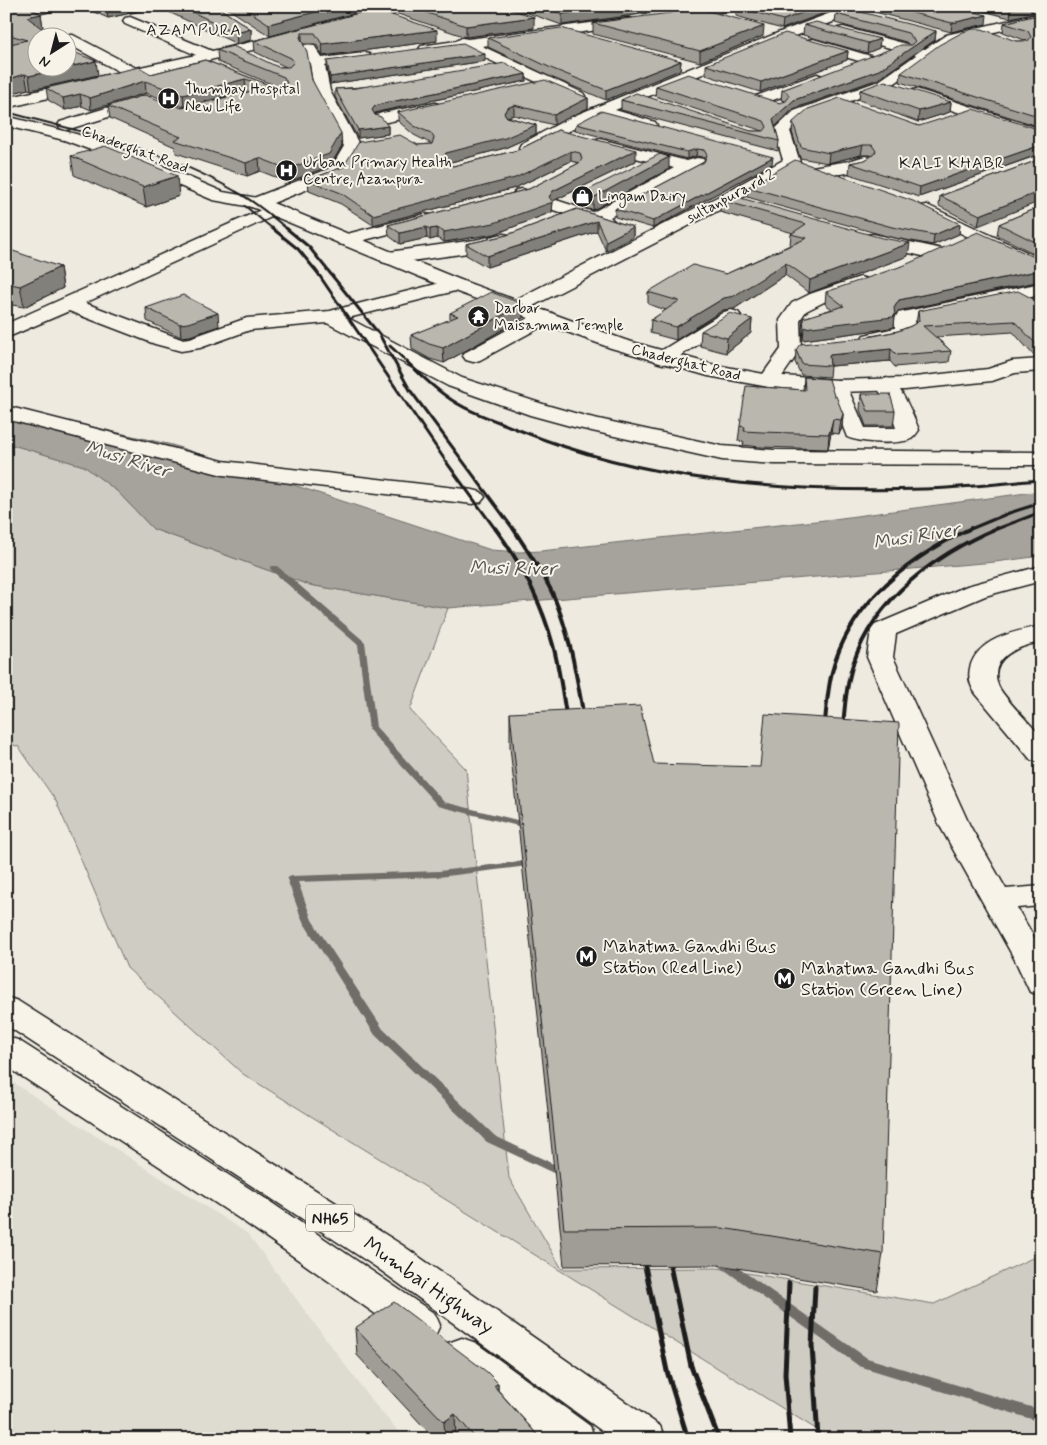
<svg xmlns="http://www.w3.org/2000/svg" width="1047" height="1445" font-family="Mynerve,sans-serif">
  <rect width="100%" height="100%" fill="#eeeae0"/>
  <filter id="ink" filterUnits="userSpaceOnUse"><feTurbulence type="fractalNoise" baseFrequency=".02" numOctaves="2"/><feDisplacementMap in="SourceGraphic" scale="10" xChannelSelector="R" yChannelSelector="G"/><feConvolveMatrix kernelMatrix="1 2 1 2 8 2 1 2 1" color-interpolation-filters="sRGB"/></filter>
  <g filter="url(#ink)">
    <!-- built -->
    <polygon fill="#dedbd1" points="6,1078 248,1234 372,1401 405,1439 6,1439"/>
    <!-- green -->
    <polygon fill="#cfccc3" stroke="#767470" points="6,443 84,466 118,492 153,529 309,585 448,608 410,710 466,769 509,1178 562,1269 717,1268 934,1304 1041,1254 1041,1439 832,1439 243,1074 127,968 56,801 19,747 6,742"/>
    <!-- water -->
    <polygon fill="#a6a39d" stroke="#6f6d69" points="6,407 172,445 491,550 519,552 541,551 834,519 1041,491 1041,556 995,562 448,608 309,585 153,529 118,492 84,466 6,443"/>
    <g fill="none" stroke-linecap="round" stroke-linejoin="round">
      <!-- stream -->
      <g fill="#6f6d69" fill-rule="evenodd">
        <polygon points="271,566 277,566 365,642 376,727 444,802 525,822 531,831 529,833 523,833 518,826 438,806 369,730 358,645 271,570 270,568"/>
        <polygon points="533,860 538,863 536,865 439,877 298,882 312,920 383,1029 495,1136 568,1171 570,1174 568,1177 564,1178 487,1142 375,1035 302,920 287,879 289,877 292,876 439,871"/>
        <polygon points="719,1255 723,1257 867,1358 1041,1410 1041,1422 859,1366 715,1263 713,1260 715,1257"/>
      </g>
      <defs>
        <g id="minor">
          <polygon points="35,6 61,6 59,9 6,21 6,13"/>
          <polygon points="390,6 413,6 411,9 349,26 344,25 342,22 344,19"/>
          <path d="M 710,6 L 734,6 L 732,9 C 719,12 674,27 665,16 L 672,12 Z"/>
          <polygon points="849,6 870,6 868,9 790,38 615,110 655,122 657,125 655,128 649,130 601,116 583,123 533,152 521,152 519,148 521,144 571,117 780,32"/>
          <polygon points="1041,13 1041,21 956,41 889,87 806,117 790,131 800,162 798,166 733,203 523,311 516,313 509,311 506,307 509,303 721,195 783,160 774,130 794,111 879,81 916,55 838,34 836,31 838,28 843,27 925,49 946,35"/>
          <polygon points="130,17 212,51 291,33 296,34 298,37 296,40 291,41 6,108 6,98 120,72 68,44 68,38 61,38 63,35 73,35 136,68 196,55 125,24 123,21 125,18"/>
          <polygon points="629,18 634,19 636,22 634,25 482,46 583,93 585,96 583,99 577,101 464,48 426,53 421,52 419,49 421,46 456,41 462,38 468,39"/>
          <polygon points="813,39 874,57 876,60 874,63 869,64 808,46 806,43 808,40"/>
          <polygon points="309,44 314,45 322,58 364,53 369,54 371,57 369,60 364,61 325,66 330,91 360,146 343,175 263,207 257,208 251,207 248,203 251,199 331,168 344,146 314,91 310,63 302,48 304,45"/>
          <polygon points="817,74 822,76 825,79 822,82 762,104 756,102 754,99 756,96"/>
          <polygon points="916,89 1041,129 1041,139 911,97 908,94 911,91"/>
          <polygon points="145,96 151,98 153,101 151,104 66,130 60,128 58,125 60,122"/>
          <polygon points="435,103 441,105 443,108 441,111 382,123 376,121 374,118 376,115 382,113"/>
          <polygon points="600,139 687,161 697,158 703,159 705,163 703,167 610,217 615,222 612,226 606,227 516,198 513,194 516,190 522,189 593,212 674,168 594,147 592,144 594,141"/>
          <path d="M 865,156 L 871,157 L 873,161 C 864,175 833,174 818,176 L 812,175 L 809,171 L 812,167 L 849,161 Z"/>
          <polygon points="272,205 278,206 281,210 278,214 85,303 181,339 190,338 247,318 330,311 456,279 463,281 466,285 463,289 348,318 462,378 546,405 585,416 722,446 774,450 1038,452 1041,453 1041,465 774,464 722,460 574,427 530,415 448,386 327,323 250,330 200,348 181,351 155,344 69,311 6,338 6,324"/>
          <polygon points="927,205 1041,259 1041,272 921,214 918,210 921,206"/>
          <polygon points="425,214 431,215 434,219 431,223 345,245 339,244 336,240 339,236"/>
          <polygon points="503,234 509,235 512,239 509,243 475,252 389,264 382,262 380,258 382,254 389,252 475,240"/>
          <polygon points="873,234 942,249 944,253 942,257 935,259 867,243 864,239 867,235"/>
          <polygon points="860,277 867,279 870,283 867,287 824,302 806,311 800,320 801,349 776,385 769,387 762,385 758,381 781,349 780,320 792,303 810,294"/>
          <path d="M 1041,283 L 1041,295 L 914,321 L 916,331 C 909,341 875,346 864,343 L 861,339 L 864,335 L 895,328 L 894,320 L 898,313 Z"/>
          <polygon points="731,310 738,312 741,316 738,320 670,362 663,364 656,362 653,358 656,354 724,312"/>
          <polygon points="545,311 552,313 555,317 552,321 480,360 473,362 466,360 463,356 466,352 538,313"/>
          <path d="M 886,378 L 893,380 C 905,396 912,412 919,430 C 917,433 914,437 911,439 C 898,445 859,443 847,437 L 827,386 L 831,382 L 838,380 L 845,382 L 865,428 L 896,428 L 889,407 L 875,384 L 879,380 Z"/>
          <polygon points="6,406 223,461 473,490 481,492 485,497 481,502 473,504 223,475 6,419"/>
          <polygon points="1041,566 1041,581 985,596 896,634 893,657 970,826 1006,889 1041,886 1041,906 1017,908 1041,949 1041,995 1030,992 1015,960 940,826 867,657 871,630 875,625 967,586"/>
          <path d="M 1041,626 L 1041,642 C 1019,646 988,657 998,685 C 1001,695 1032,726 1041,736 L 1041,762 L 1031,760 L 976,694 C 970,686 968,677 970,668 C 977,638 1016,631 1041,626 Z"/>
        </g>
        <polygon id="major" points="6,116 76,134 135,154 223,192 263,199 463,281 625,340 711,364 769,375 838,380 905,378 988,369 1012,361 1041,359 1041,371 1015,373 992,381 905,390 838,392 769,387 708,376 611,348 449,289 252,207 213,200 123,162 64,140 6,126"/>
        <g id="highway">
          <polygon points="6,997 18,1001 402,1245 660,1426 665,1439 613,1439 376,1267 6,1025"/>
          <polygon points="6,1037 18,1040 266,1199 435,1314 440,1325 435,1336 421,1341 407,1336 240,1219 6,1066"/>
          <polygon points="462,1338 476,1343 590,1426 595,1439 543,1439 448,1367 442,1355 448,1343"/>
        </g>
      </defs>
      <!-- minor casing -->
      <use href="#minor" stroke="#1c1c1c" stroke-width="3"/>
      <!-- major casing -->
      <use href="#major" stroke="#1c1c1c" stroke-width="3"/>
      <!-- highway casing -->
      <use href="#highway" stroke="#1c1c1c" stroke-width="3"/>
      <!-- minor -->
      <use href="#minor" fill="#f7f3e8" fill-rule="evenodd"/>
      <!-- major -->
      <use href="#major" fill="#f7f3e8" fill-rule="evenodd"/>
      <!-- highway -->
      <use href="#highway" fill="#f7f3e8" fill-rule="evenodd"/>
      <!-- rail-far3 -->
      <g stroke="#1c1c1c" stroke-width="2">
        <path d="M 6,112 C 85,132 164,150 235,191 C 254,201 271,215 287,229"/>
        <polyline points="245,206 273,229"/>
      </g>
      <!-- rail-far2 -->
      <g stroke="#1c1c1c" stroke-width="3">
        <polyline points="272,228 298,249 317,272 447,463 496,530"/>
        <polyline points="286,228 309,247 379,334 410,390 514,530"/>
        <path d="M 390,346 C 409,363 426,382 446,396 C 467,412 495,420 519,430 C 646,482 787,493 924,489 C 963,488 1002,483 1041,480"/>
        <polyline points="968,530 1009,513 1041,503"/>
        <polyline points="994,530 1041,512"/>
      </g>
      <!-- rail-far1 -->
      <g stroke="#1c1c1c" stroke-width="4">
        <path d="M 495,528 C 521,563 542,604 553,645 C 560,671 563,699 568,725"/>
        <path d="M 513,528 C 527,551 544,573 554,597 C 571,637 577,680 585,723"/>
        <path d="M 843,732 C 844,709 846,686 853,664 C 875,598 936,554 997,528"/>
        <path d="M 824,733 C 826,713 827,692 832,672 C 850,602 909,558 971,528"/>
      </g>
      <!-- rail -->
      <g stroke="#1c1c1c" stroke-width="5">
        <polyline points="667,1251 691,1366 719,1439"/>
        <polyline points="642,1252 667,1371 688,1439"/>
        <polyline points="789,1283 785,1374 790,1439"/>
        <polyline points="815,1287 812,1345 818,1439"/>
      </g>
    </g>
    <!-- wall -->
    <g fill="#a09d96" stroke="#1c1c1c">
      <polygon points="6,6 10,8 41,14 43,28 42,28 98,75 31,90 28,89 6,95"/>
      <polygon points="80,6 216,6 251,29 251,40 237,44 158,7 108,18"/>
      <polygon points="224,6 381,6 270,36"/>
      <polygon points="397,6 502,6 534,28 466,37 398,14"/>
      <polygon points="508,6 656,6 656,12 562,25"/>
      <polygon points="740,6 843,6 782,29 736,16 736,7"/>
      <polygon points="867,6 951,6 986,24 951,32 867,10"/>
      <polygon points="964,6 1041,6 1041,11 1010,18"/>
      <polygon points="374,9 437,41 323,56 316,44 303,44 312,80 342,146 330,166 288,182 260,171 247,176 176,153 175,147 110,118 108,106 182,108 247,92 246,91 184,107 146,93 91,110 82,106 65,110 48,100 46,88 151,74 205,60 279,89 281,88 218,62 217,50 278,67 286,67 255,52 254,41"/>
      <polygon points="836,14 936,31 935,40 878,79 793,109 775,126 779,141 778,151 621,110 621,100 751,131 763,131 655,96 656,86 780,103 785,101 781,100 782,90 909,45 906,42 835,23"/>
      <polygon points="1041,14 1041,127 900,82 901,73 1016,41 1027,41 1003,32 1004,23"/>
      <polygon points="593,23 763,36 700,62 593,34"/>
      <polygon points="804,25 880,39 879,48 867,53 803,35"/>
      <polygon points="488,38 681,61 680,70 606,100 553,78 488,47"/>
      <polygon points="848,51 847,60 760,92 706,75 706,65"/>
      <polygon points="327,61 485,61 330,84 327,68"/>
      <polygon points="526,74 526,81 382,111 375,113 375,114 388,126 388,134 358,138 335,97 335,89"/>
      <polygon points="860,90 951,102 950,112 918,122 859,100"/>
      <polygon points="588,98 588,108 554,125 514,115 508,117 536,125 536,134 505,148 447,163 446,164 453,166 518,150 558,130 636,161 553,201 552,212 495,234 444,242 437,238 430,240 427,238 400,244 389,236 388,225 529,189 579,163 571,161 515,188 373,225 341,204 309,191 308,180 343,167 418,145 432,144 414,135 398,121 398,112"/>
      <polygon points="793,122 1041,130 1041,154 919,197 849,174 850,163 865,160 872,156 871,155 861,155 828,163 800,158 792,132"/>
      <polygon points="576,124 772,164 653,228 615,217 615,209 704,162 705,160 703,157 696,156 687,159 575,130"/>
      <polygon points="71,156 179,196 146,207 74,175"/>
      <polygon points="1041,159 978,226 939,206 940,196"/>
      <polygon points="669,169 593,210 578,207 578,195"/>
      <polygon points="748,187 960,224 959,234 933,245 890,237 747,197"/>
      <polygon points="730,195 908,256 809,293 785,275 734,309 723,310 676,340 650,333 651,320 666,310 648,304 648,292 726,274 790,245 791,234 793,233 720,212 721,200"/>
      <polygon points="1041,206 1041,257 997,235 999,224"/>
      <polygon points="577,209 633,227 633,237 606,251 597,231 487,267 466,255 466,244 507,235"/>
      <polygon points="6,253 60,267 63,288 24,307 6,304"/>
      <polygon points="1041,260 1041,281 898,311 895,315 894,327 891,328 803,340 802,329 803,318 832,309 825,304 826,292"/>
      <polygon points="1041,303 1041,357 1035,357 1013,332 936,337 951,351 949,362 895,367 890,361 830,366 829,377 801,375 795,362 796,350 898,331 911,326 916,323 918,311"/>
      <polygon points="146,308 219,326 190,336 181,337 147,321"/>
      <polygon points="450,313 523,318 444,363 430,359 412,349 411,335 450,320"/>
      <polygon points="752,319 751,333 726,353 700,346 701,331"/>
      <polygon points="804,377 834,396 843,414 842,428 839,434 831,433 828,449 760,447 743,445 744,442 738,441 740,426 803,390"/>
      <polygon points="861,394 895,411 893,426 866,426 860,410"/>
      <polygon points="1041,652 1041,687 1035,681"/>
      <polygon points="510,713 654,764 883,1254 877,1291 719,1265 564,1266 510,747"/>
      <polygon points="355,1328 498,1383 498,1390 541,1439 435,1439 357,1355"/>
    </g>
    <!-- shaded-wall -->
    <g fill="#82807a" stroke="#1c1c1c">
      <polygon points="110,6 158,6 158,7 108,18 106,7"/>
      <polygon points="338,6 381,6 270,36 269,24"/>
      <polygon points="616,6 656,6 656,12 562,25 562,14"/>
      <polygon points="820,6 843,6 782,29 783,20"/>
      <polygon points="1024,6 1041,6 1041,11 1010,18 1011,9"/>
      <polygon points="41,14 43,28 29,31 27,17"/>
      <polygon points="987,15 986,24 951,32 952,23"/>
      <polygon points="534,17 534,28 466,37 466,26"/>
      <polygon points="764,26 763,36 700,62 700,51"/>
      <polygon points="251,29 251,40 237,44 236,33"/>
      <polygon points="437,30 437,41 323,56 322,44"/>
      <polygon points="936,31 935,40 878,79 793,109 773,129 773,119 794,100 879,70"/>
      <polygon points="302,33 302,44 300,37"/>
      <polygon points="880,39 879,48 867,53 868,43"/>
      <polygon points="848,51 847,60 760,92 761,82"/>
      <polygon points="485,54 485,61 330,84 330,77"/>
      <polygon points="96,61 98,75 31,90 29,76"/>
      <polygon points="681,61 680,70 606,100 606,90"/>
      <polygon points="25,74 28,89 6,95 6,80"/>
      <polygon points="526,74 526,81 382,111 375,113 372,117 372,110 375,106 381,104"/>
      <polygon points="245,79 246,91 184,107 183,95"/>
      <polygon points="145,81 146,93 91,110 90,98"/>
      <polygon points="80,94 82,106 65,110 63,98"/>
      <polygon points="588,98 588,108 554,125 554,115"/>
      <polygon points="951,102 950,112 918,122 919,111"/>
      <polygon points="514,105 514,115 507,117 504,113 507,108"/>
      <polygon points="536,125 536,134 505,148 447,163 443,168 443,158 446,153"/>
      <polygon points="388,126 388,134 358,138 358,130"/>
      <polygon points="341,133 342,146 330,166 288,182 288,169"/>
      <polygon points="863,145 861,155 828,163 829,153"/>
      <polygon points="1041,145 1040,154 919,197 920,187"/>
      <polygon points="697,149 696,156 687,159 687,152"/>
      <polygon points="636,150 636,161 553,201 552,212 495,234 444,242 444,232 549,197 553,191"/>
      <polygon points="571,151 571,161 515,188 373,225 373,215"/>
      <polygon points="669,157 669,169 593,210 593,198"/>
      <polygon points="773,157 772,164 653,228 653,221"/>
      <polygon points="259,158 260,171 247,176 246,163"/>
      <polygon points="177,176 179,196 146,207 143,187"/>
      <polygon points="1041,191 1041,201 978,226 980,215"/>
      <polygon points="597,221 597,231 487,267 487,256"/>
      <polygon points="960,224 959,234 933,245 934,235"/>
      <polygon points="426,227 427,238 400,244 400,233"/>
      <polygon points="633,227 633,237 606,251 606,241"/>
      <polygon points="437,228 437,238 430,240 430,229"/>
      <polygon points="910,243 908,256 809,293 810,280"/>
      <polygon points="786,263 785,275 734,309 723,310 676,340 676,327 724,298"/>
      <polygon points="60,267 63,288 24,307 20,286"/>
      <polygon points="1041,270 1041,281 898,311 895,316 895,315 894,327 891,328 803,340 804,328 894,308 899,300"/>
      <polygon points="523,304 523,318 444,363 443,348"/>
      <polygon points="218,313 219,326 190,336 181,337 180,324"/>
      <polygon points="752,319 751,333 726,353 727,338"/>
      <polygon points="891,349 890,361 830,366 829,355"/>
      <polygon points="843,414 842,428 839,434 841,420"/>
      <polygon points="833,419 831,433 828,449 829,434"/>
      <polygon points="498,1383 498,1410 494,1386"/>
      <polygon points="455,1414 456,1439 445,1439 444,1422"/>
    </g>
    <!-- building -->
    <g fill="#bab7af" stroke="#1c1c1c">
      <polygon points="16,6 27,6 41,14 27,17 54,38 38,38 38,68 65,68 29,76 25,74 6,80 6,45 27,40 6,34 6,9"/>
      <polygon points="180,6 216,6 251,29 236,33"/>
      <polygon points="241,6 338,6 269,24"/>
      <polygon points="407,6 502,6 534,17 466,26"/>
      <polygon points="540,6 616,6 562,14"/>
      <polygon points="740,6 820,6 783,20 736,7"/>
      <polygon points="886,6 951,6 987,15 952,23"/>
      <polygon points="1000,6 1024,6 1011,9"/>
      <polygon points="374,9 437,30 322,44 315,33 302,33 300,37 307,52 312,80 341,133 329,154 288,169 259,158 246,163 174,140 181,137 108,106 145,95 182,108 252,91 255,87 252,81 245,79 183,95 145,81 90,98 80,94 63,98 46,88 139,67 151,74 205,60 279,89 287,83 284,77 217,50 233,46 278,67 289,67 294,62 291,58 254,41"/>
      <polygon points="701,9 764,26 700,51 593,23"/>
      <polygon points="849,9 936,31 879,70 794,100 773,119 779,141 621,100 636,93 751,131 764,131 767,127 764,121 656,86 688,74 780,103 786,101 789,97 787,92 782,90 901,45 911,45 915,41 908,33 836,14"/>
      <polygon points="1041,14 1041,117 901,73 939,45 963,32 973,29 982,29 1016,41 1028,41 1031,37 1028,31 1004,23"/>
      <polygon points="816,22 880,39 868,43 804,25"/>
      <polygon points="561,28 681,61 606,90 553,69 488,38"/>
      <polygon points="785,33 848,51 761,82 706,65"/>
      <polygon points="463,43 485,54 330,77 327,61"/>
      <polygon points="68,48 71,51 96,61 68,67"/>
      <polygon points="505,63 526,74 381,104 375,106 372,110 375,115 381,117 388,126 358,130 335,89 356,88"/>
      <polygon points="545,80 588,98 554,115 514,105 507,108 504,113 507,117 536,125 505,138 446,153 443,158 445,164 453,166 518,150 558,130 636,150 553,191 549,197 553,202 494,223 444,232 437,228 430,229 426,227 400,233 388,225 529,189 579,163 582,159 580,153 571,151 515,178 373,215 341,193 308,180 343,167 359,142 400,135 418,145 432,144 434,138 431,133 414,126 398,112"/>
      <polygon points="885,81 951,102 919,111 860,90"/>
      <polygon points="840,98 919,126 973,109 1041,130 1041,145 920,187 850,163 865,160 873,155 876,151 872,145 863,145 829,153 801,147 793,122 808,109"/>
      <polygon points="601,111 773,157 653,221 615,209 704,162 707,155 704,150 697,149 687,152 576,124"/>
      <polygon points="105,146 177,176 143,187 71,156"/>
      <polygon points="660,154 669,157 593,198 578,195"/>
      <polygon points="1041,159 1041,191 980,215 940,196"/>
      <polygon points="795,160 913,201 960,224 934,235 892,227 748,187"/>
      <polygon points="730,195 882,238 910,243 810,280 786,263 734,296 724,298 676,327 651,320 679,301 648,292 693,265 726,274 807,238 791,234 806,224 721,200"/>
      <polygon points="1041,206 1041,245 999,224"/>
      <polygon points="577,209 633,227 606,241 597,221 487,256 466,244 507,235"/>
      <polygon points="978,232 1041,260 1041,270 899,300 894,308 895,315 893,317 804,328 803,318 844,306 826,292 905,265"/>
      <polygon points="13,251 60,267 20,286 6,283 6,253"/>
      <polygon points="1018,291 1041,303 1041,345 1037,345 1014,321 923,326 951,351 897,355 891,349 829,355 830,366 802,364 796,350 800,344 863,338 898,331 911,326 919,321 918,311"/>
      <polygon points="491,292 523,304 443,348 429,344 411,335 458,316 450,313"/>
      <polygon points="183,295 218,313 188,323 180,324 146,308"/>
      <polygon points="730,313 752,319 727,338 701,331"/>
      <polygon points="804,377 829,379 834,396 836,396 843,414 841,420 833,419 829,434 761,432 744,431 745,427 740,426 746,386 805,390"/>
      <polygon points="861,394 890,394 895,411 868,411"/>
      <polygon points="640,706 654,764 760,767 765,714 899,723 883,1254 722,1228 564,1229 510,713"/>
      <polygon points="394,1302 487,1372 498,1383 494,1386 541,1439 476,1439 455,1414 444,1422 355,1328"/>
    </g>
  </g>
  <!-- icons -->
  <defs>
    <symbol id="hospital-disc" viewBox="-11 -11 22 22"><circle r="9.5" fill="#1c1c1c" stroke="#f7f3e8"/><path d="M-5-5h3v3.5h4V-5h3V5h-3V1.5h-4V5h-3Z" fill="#fff"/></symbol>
    <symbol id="shop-disc" viewBox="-11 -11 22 22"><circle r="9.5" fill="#1c1c1c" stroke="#f7f3e8"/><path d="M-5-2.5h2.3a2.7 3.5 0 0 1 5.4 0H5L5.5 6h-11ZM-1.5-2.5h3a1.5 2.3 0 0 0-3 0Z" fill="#fff"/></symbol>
    <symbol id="temple-disc" viewBox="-11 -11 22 22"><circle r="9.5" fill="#1c1c1c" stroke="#f7f3e8"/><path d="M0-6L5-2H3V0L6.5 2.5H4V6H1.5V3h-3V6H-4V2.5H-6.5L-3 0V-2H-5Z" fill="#fff"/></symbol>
    <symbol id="metro-disc" viewBox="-11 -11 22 22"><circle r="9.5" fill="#1c1c1c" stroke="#f7f3e8"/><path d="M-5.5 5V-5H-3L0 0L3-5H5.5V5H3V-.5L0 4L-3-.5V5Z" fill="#fff"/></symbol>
  </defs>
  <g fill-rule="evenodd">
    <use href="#hospital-disc" x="156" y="86" width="25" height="25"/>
    <use href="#hospital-disc" x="274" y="158" width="25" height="25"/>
    <use href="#shop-disc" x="570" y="184" width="25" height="25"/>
    <use href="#temple-disc" x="466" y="304" width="25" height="25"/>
    <use href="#metro-disc" x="574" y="944" width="25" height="25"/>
    <use href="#metro-disc" x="772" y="966" width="25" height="25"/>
  </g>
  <g text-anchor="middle" stroke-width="4" stroke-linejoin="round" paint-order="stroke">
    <!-- far-poi labels -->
    <g font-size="15" fill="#1c1c1c" stroke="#f7f3e8" text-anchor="start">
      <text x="185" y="94">Thumbay Hospital<tspan x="185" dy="17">New Life</tspan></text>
      <text x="303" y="167">Urban Primary Health<tspan x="303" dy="17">Centre, Azampura</tspan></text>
      <text x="598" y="201">Lingam Dairy</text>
      <text x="494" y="313">Darbar<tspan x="494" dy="17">Maisamma Temple</tspan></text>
    </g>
    <!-- far-street labels -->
    <g font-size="15" fill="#1c1c1c" stroke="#f7f3e8">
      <text transform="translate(135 149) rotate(20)" y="5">Chaderghat Road</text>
      <text transform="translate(730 196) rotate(-28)" y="5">sultanpura rd 2</text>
      <text transform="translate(686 362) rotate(14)" y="5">Chaderghat Road</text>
    </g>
    <!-- far-neighbourhood labels -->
    <g font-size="16" letter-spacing="1" fill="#1c1c1c" stroke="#f7f3e8">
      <text x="194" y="35">AZAMPURA</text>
      <text x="952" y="168">KALI KHABR</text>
    </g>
    <!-- shield labels -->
    <rect fill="#f7f3e8" stroke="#5e5c59" stroke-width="1" x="306" y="1204.5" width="48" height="27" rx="4"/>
    <g font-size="16" font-weight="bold" fill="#1c1c1c">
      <text x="330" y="1224">NH65</text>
    </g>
    <!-- poi labels -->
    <g font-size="18" fill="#1c1c1c" stroke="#f7f3e8" text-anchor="start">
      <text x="603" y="952">Mahatma Gandhi Bus<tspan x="603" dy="21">Station (Red Line)</tspan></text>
      <text x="801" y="974">Mahatma Gandhi Bus<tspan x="801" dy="21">Station (Green Line)</tspan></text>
    </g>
    <!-- water labels -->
    <g font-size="19" font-style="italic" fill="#535250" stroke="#f7f3e8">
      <text transform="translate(128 458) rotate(17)" y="7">Musi River</text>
      <text transform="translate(916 535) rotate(-9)" y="7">Musi River</text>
      <text transform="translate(513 567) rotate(1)" y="7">Musi River</text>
    </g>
    <!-- near-street labels -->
    <g font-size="21" fill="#1c1c1c" stroke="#f7f3e8">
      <text transform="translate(429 1285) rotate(35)" y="7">Mumbai Highway</text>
    </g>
  </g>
  <!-- margin -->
  <rect width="1047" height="1445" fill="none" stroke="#f7f3e8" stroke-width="25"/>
  <rect x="12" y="12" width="1022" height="1420" fill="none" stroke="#1c1c1c" stroke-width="2" filter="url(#ink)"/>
  <!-- north arrow -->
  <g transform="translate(52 52) rotate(216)"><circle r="24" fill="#f7f3e8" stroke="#9f9d96"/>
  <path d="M0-4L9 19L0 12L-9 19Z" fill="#1c1c1c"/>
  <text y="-8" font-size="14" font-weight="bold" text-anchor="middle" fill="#1c1c1c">N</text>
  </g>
</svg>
